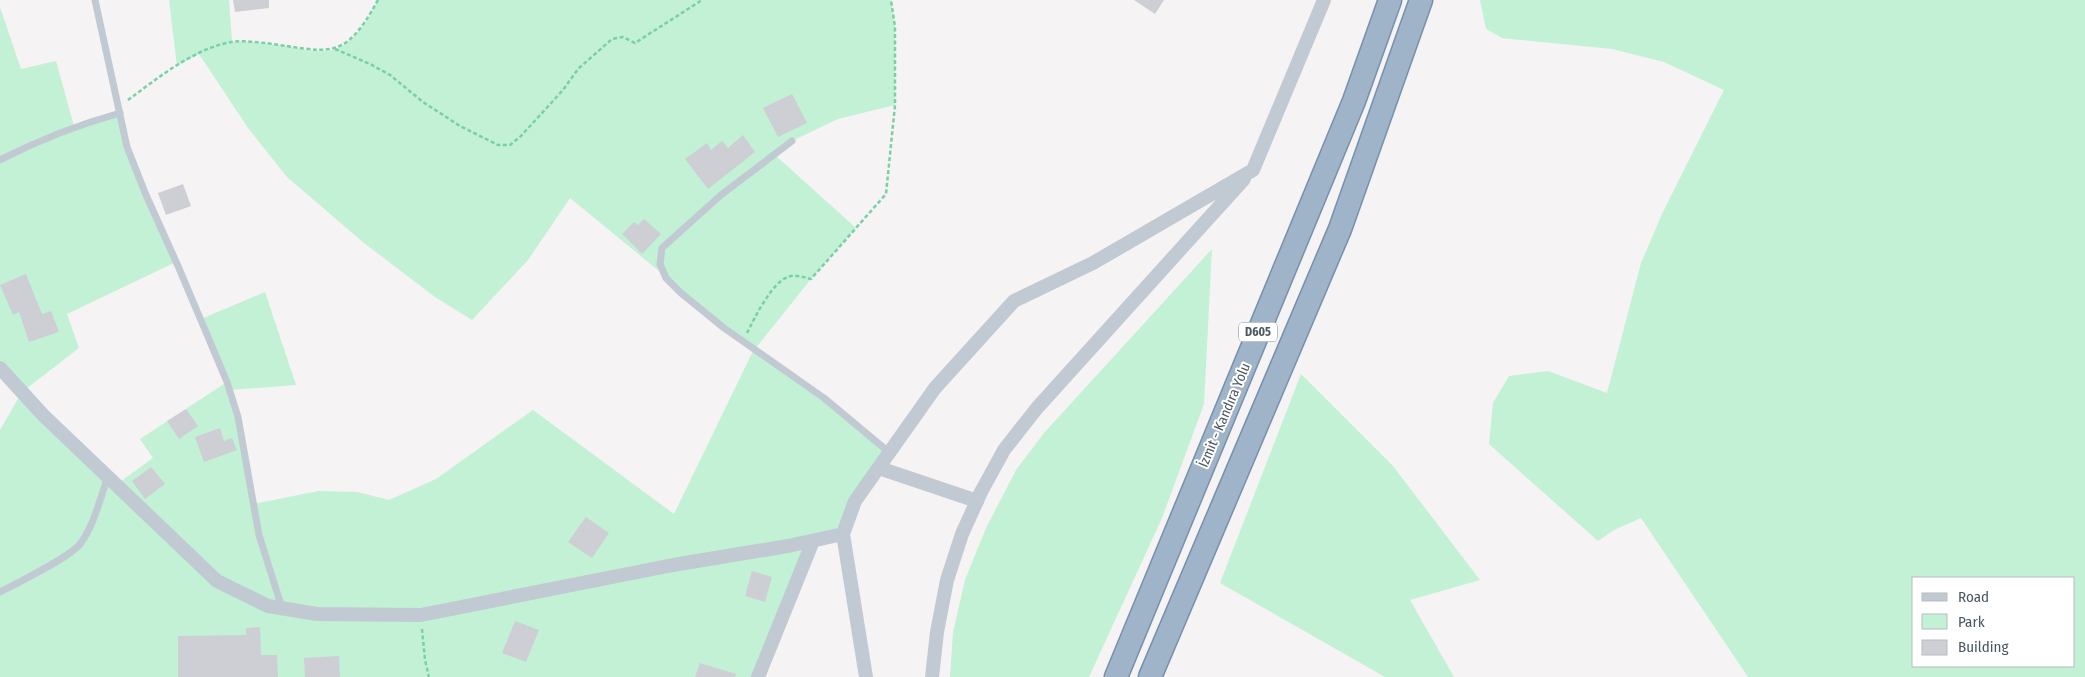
<svg xmlns="http://www.w3.org/2000/svg" width="2085" height="677" font-family="'Fira Sans Condensed',sans-serif">
  <rect width="100%" height="100%" fill="#f5f3f3"/>
  <!-- green -->
  <g fill="#c3f1d5" fill-rule="evenodd">
    <path d="M 169,0 L 229,0 L 232,42 C 248,41 263,43 278,45 C 296,47 319,55 336,49 C 356,41 369,18 378,0 L 891,0 L 895,27 L 895,105 L 838,119 L 792,141 L 775,155 L 856,228 L 811,279 L 755,349 L 891,453 L 843,534 L 813,541 L 758,677 L 0,677 L 0,430 L 22,392 L 0,368 L 0,7 L 21,69 L 56,61 L 74,126 L 120,113 L 127,147 L 176,262 L 67,314 L 79,348 L 22,392 L 117,484 L 153,458 L 140,439 L 227,382 L 201,319 L 265,292 L 296,385 L 229,390 L 254,504 L 318,491 L 357,492 L 389,500 L 436,479 L 533,410 L 674,514 L 754,349 L 570,198 L 528,260 L 472,320 L 435,297 L 364,243 L 287,177 L 248,128 L 199,54 L 177,66 Z"/>
    <path d="M 1480,0 L 2085,0 L 2085,677 L 1748,677 L 1641,518 L 1614,530 L 1598,541 L 1489,444 L 1493,403 L 1509,376 L 1548,371 L 1607,393 L 1641,263 L 1662,214 L 1724,90 L 1664,62 L 1612,49 L 1502,38 L 1486,29 ZM 1914,578 L 2074,578 L 2074,666 L 1914,666 Z"/>
    <polygon points="1212,249 1204,404 1162,518 1089,677 950,677 953,632 965,580 986,528 1016,470 1044,433"/>
    <polygon points="1301,374 1393,466 1480,580 1410,600 1454,677 1385,677 1220,583"/>
  </g>
  <!-- building -->
  <g fill="#cdcfd5">
    <polygon points="233,0 269,0 269,8 235,12"/>
    <polygon points="1134,0 1164,0 1155,14"/>
    <polygon points="792,94 807,123 778,137 763,108"/>
    <polygon points="743,135 755,152 708,189 685,159 707,143 711,150 722,141 728,148"/>
    <polygon points="183,184 191,206 166,215 158,193"/>
    <polygon points="644,219 661,234 642,254 622,234 634,222 638,225"/>
    <polygon points="26,274 42,314 51,311 59,332 29,342 19,312 13,315 0,285"/>
    <polygon points="186,409 198,426 179,439 167,421"/>
    <polygon points="220,428 224,441 232,438 237,450 204,462 195,437"/>
    <polygon points="151,467 165,484 145,499 132,481"/>
    <polygon points="586,517 609,533 592,558 568,542"/>
    <polygon points="752,571 772,577 765,602 745,596"/>
    <polygon points="515,621 539,630 526,662 502,653"/>
    <polygon points="260,627 261,655 277,655 278,677 178,677 178,636 246,635 246,628"/>
    <polygon points="339,656 340,677 305,677 304,658"/>
    <polygon points="700,663 736,674 735,677 695,677"/>
  </g>
  <g fill="none" stroke-linecap="round" stroke-linejoin="round">
    <defs>
      <g id="trunk">
        <polyline points="1116,677 1354,101 1390,0"/>
        <polyline points="1150,677 1340,229 1421,0"/>
      </g>
    </defs>
    <!-- trunk casing -->
    <use href="#trunk" stroke="#7690ad" stroke-width="25"/>
    <!-- path -->
    <g stroke="#7ad0a6" stroke-width="2.5" stroke-dasharray="4 2.5" stroke-linecap="butt">
      <polyline points="335,49 370,64 390,75 423,102 460,126 498,145 510,145 520,137 563,90 578,69 612,39 623,37 635,43 702,0"/>
      <path d="M 128,100 C 158,78 193,49 231,42 C 242,40 254,42 265,43 C 329,51 343,64 378,0"/>
      <path d="M 747,333 C 754,319 772,282 788,277 C 795,274 803,277 811,279 L 886,194 L 895,105 L 895,27 L 891,0"/>
      <polyline points="422,629 425,660 429,677"/>
    </g>
    <!-- service -->
    <g stroke="#c1cad2" stroke-width="7">
      <polyline points="95,0 127,147 146,195 178,266 227,382 238,417 259,535 282,608"/>
      <polyline points="792,141 721,195 662,248 660,264 666,278 681,293 724,328 824,398 890,453"/>
      <path d="M 0,160 C 39,140 77,125 120,113"/>
      <path d="M 0,592 C 17,583 69,558 80,544 C 94,526 100,498 108,477"/>
    </g>
    <!-- minor -->
    <g stroke="#c1cad2" stroke-width="14">
      <polyline points="0,368 43,415 217,581 268,606 317,614 421,615 673,565 788,546 843,534"/>
      <polyline points="879,468 977,501"/>
      <polyline points="758,677 813,541"/>
      <polyline points="866,677 843,534 855,501 935,388 1014,301 1093,263 1253,170 1324,0"/>
      <polyline points="932,677 937,632 947,580 962,534 981,492 1004,450 1037,408 1244,179"/>
    </g>
    <!-- trunk -->
    <use href="#trunk" stroke="#9fb4c9" stroke-width="22"/>
  </g>
  <g text-anchor="middle" stroke-width="4" stroke-linejoin="round" paint-order="stroke">
    <!-- shield labels -->
    <rect fill="#fff" stroke="#808990" stroke-width="1" x="1239" y="322.5" width="38" height="19" rx="4"/>
    <g font-size="12" font-weight="bold" fill="#4a5661">
      <text x="1258" y="336">D605</text>
    </g>
    <!-- street labels -->
    <g font-size="14" fill="#4a5661" stroke="#fff">
      <text transform="translate(1224 415) rotate(-67)" y="5">İzmit - Kandıra Yolu</text>
    </g>
  </g>
  <!-- legend -->
  <rect x="1912" y="577" width="162" height="90" fill="#ffffff" stroke="#b7bbc0"/>
  <rect x="1922" y="593" width="25" height="8" fill="#c1cad2" stroke="#b7bbc0"/>
  <text x="1958" y="602" font-size="15" fill="#4a5661">Road</text>
  <rect x="1922" y="614" width="25" height="15" fill="#c3f1d5" stroke="#b7bbc0"/>
  <text x="1958" y="627" font-size="15" fill="#4a5661">Park</text>
  <rect x="1922" y="640" width="25" height="15" fill="#cdcfd5" stroke="#b7bbc0"/>
  <text x="1958" y="652" font-size="15" fill="#4a5661">Building</text>
</svg>
